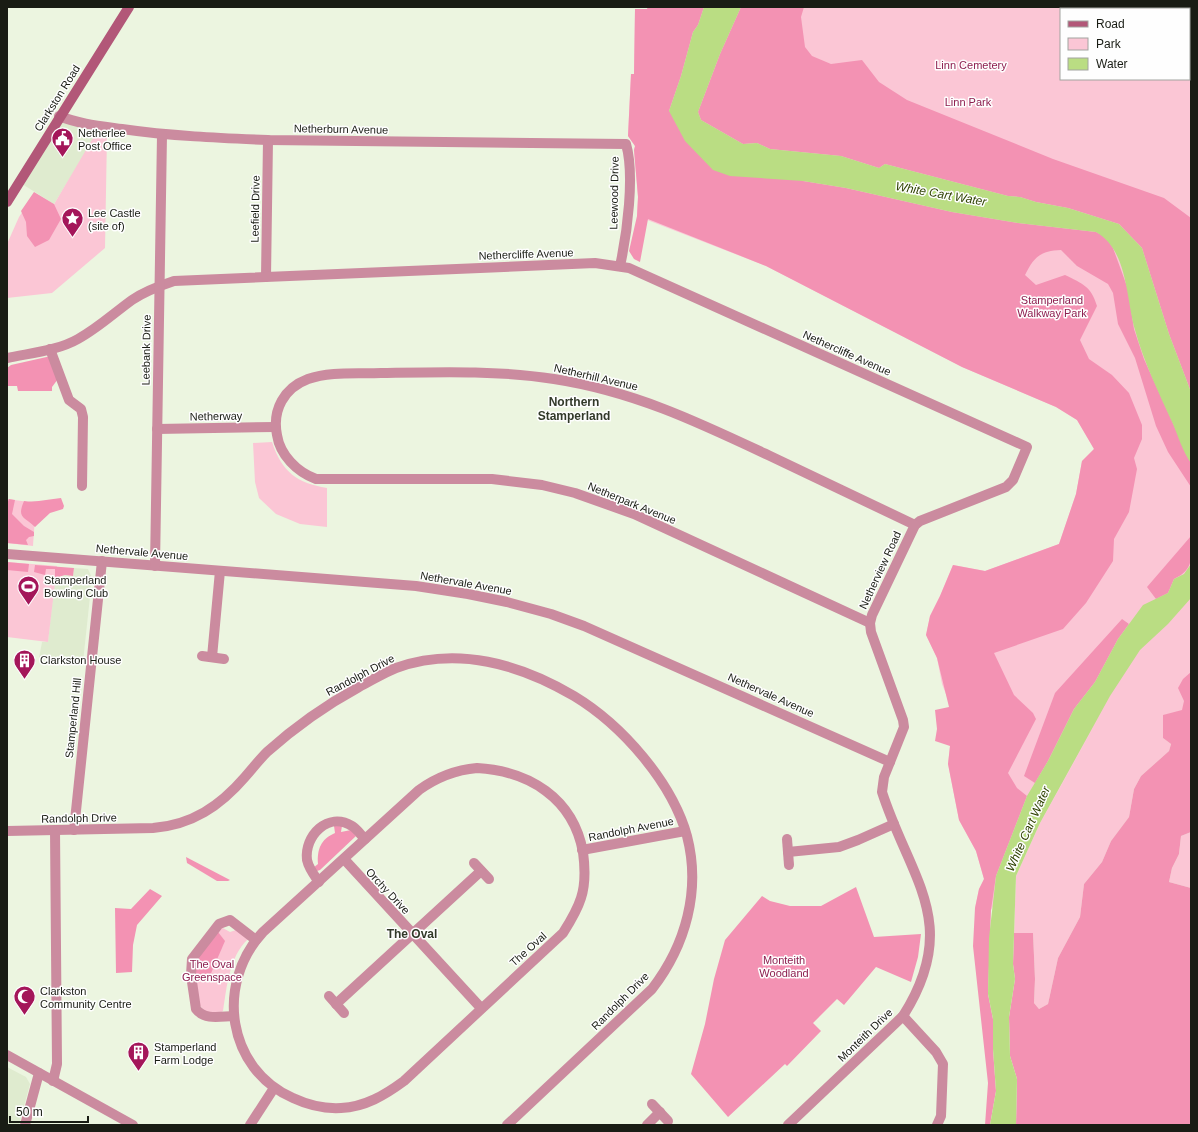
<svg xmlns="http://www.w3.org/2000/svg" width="1198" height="1132" font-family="Arial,sans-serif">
  <rect width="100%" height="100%" fill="#ecf5e0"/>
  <!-- built -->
  <g fill="#dfebcf">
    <polygon points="59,116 97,126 96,133 90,145 54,204 19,182"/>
    <polygon points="74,568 88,569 92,578 83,662 39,658 42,642 48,642 55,578 65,575 73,576"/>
    <polygon points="7,1067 26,1077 30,1084 19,1125 7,1125"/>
  </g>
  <!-- green -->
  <g fill="#fbc6d5" fill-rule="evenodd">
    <path d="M 648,7 L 1191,7 L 1191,746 L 1163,738 L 1171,744 L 1169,751 L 1141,776 L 1134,789 L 1129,817 L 1111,841 L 1102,862 L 1084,884 L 1080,917 L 1058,958 L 1048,1004 L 1039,1009 L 1034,1003 L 1035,979 L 1033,933 L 1014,933 L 1016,876 L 1040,823 L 1103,710 L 991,910 L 975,908 L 979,889 L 984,879 L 976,851 L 959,820 L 948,764 L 950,746 L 949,702 L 942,684 L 937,658 L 926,635 L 930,616 L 940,596 L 953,565 L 985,571 L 1059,544 L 1076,494 L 1082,461 L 1094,449 L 1077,420 L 1056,407 L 962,367 L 766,266 L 637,216 L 638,197 L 634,150 L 635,146 L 628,136 L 631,74 L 634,74 L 635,9 L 647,9 ZM 1061,9 L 1189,9 L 1189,79 L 1061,79 Z"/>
    <polygon points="96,133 107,135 105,248 52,293 7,298 7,244 19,217 33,196 53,206"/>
    <path d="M 272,442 C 282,472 297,483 327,488 L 327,527 L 300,524 L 276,514 L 259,498 L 255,482 L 253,443 Z"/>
    <polygon points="7,499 36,503 33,546 7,543"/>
    <polygon points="7,562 57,566 48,642 7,637"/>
    <polygon points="1191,832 1191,888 1169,882 1172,868 1179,854 1181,836"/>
    <path d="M 221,927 L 230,932 L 236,930 L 248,939 C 229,957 227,986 223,1011 L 220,1013 L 206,1013 L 197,1002 L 196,960 Z"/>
  </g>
  <!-- forest -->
  <g fill="#f392b3">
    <path d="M 648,7 L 704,7 L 698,25 L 693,32 L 681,76 L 669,111 L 803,181 L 846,188 L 952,212 L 1018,223 L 1096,232 L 1106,237 L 1113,248 L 1128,289 L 1134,329 L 1144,359 L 1191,463 L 1191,487 L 1168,452 L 1156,426 L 1135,358 L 1118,324 L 1113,293 L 1108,284 L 1077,266 L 1061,250 C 1040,251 1034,257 1025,275 L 1036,285 L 1065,275 C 1083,284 1091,286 1097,306 L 1080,340 L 1089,359 L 1112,375 L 1129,393 L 1142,425 L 1142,439 L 1134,458 L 1137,469 L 1129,512 L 1114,539 L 1113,561 L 1086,603 L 1063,629 L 994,653 L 1014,695 L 1033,713 L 1036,719 L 1008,773 L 1017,788 L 1027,796 L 996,876 L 991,910 L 988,994 L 993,1019 L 993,1049 L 996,1091 L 990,1125 L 985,1125 L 988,1083 L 973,946 L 975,908 L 979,889 L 984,879 L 976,851 L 959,820 L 948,764 L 950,746 L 935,741 L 937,729 L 935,710 L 949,707 L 937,658 L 926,635 L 930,616 L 940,596 L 953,565 L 985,571 L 1059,544 L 1076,494 L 1082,461 L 1094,449 L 1077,420 L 1056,407 L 962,367 L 766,266 L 648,219 L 640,262 L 634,259 L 629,251 L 637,216 L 638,197 L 634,150 L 635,146 L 628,136 L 631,74 L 634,74 L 635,9 L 647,9 Z"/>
    <polygon points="741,7 804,7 801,17 805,47 812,56 831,64 862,60 879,82 907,100 1053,159 1164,198 1191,218 1191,392 1169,334 1142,248 1119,224 1068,208 1036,202 1020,197 1008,196 885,164 879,168 841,156 770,149 757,143 743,144 701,120 698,112 720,54"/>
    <polygon points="34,192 54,204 61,219 49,240 35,247 27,236 26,222 21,211"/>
    <polygon points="51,356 58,379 52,387 52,391 18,391 17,386 7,386 7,368 11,365"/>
    <path d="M 61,498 L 64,506 L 63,509 L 50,513 L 35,527 C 23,516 17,518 24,501 C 37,503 48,499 61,498 Z"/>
    <polygon points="9,499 15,500 12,514 24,526 34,532 34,536 29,537 26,540 28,545 7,543 7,504"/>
    <path d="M 1191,536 C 1191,557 1195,569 1174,579 L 1168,593 L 1156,599 L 1147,587 Z"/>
    <polygon points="7,562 29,564 28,572 7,570"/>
    <polygon points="35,565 74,568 73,576 65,575 55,578 55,569 46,569 45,575 34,572"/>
    <polygon points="1122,619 1129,624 1118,639 1095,682 1074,709 1048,761 1035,783 1024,776 1055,693"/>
    <polygon points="1191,672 1191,832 1181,836 1179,854 1172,868 1169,882 1191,888 1191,1125 1016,1125 1017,1079 1010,1056 1009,1017 1015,979 1013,964 1014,933 1033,933 1035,979 1034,1003 1039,1009 1048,1004 1058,958 1080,917 1084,884 1102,862 1111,841 1129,817 1134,789 1141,776 1169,751 1171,744 1163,738 1163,715 1182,710 1184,701 1178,688 1183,679"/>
    <path d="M 334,826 L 342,826 L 341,832 L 351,830 L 356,836 L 320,870 L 317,871 L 313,868 L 318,864 C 317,849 321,839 335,833 Z"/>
    <polygon points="186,857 230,880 228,881 217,881 187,863"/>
    <polygon points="856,887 874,937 921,934 918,957 911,982 876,967 844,1005 837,999 813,1023 821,1031 787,1066 785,1064 728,1117 691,1074 705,1024 714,979 725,940 762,896 770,901 790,906 821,906"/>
    <polygon points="150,889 162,896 137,925 133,945 132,972 116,973 115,908 131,909"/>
    <polygon points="218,932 225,941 209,978 194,980 196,960"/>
  </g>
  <!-- water -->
  <g fill="#badd83">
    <path d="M 704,7 L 741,7 L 720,54 L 698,112 L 701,120 L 743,144 L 757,143 L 770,149 L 841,156 L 879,168 L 885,164 L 1008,196 L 1020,197 L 1036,202 L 1068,208 L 1119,224 L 1142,248 L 1169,334 L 1191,392 L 1191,463 C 1183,452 1178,436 1173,424 C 1159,393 1144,363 1135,330 C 1126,299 1128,250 1096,232 L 1018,223 L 952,212 L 846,188 L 803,181 L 730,176 L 713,170 L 685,141 L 669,111 L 681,76 L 693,32 L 698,25 Z"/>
    <polygon points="1191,564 1191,598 1168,624 1140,650 1110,696 1040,823 1016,876 1013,964 1015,979 1009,1017 1010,1056 1017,1079 1016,1125 990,1125 996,1091 993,1049 993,1019 988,994 989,938 996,876 1027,796 1048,761 1074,709 1095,682 1118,639 1143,605 1168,593 1174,579 1184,574"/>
  </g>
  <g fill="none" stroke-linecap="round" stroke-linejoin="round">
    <!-- stream -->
    <polyline stroke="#badd83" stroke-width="3" points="1189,32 1191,34"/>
    <!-- minor -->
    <g stroke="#cb8b9f" stroke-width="10">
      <path d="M 59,116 C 79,124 100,126 122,129 C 170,136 219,138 268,140 L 626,144 C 635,175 627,234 620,266"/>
      <polyline points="266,277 268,140"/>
      <polyline points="50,349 69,400 81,409 83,417 82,486"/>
      <path d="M 7,358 C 30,353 57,351 78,339 C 98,328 114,313 132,300 C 145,291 159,286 174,281 L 595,263 L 629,268 L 1027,447 L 1013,480 L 1006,487 L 920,521 L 915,525 L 872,615 L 870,623 L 871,632 L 903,720 L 904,727 L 884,777 L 882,792 C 910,879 962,923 903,1016 L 788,1125"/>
      <polyline points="157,429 275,427"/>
      <polyline points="7,554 416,586 468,594 507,602 551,614 584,626 890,762"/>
      <polyline points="155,566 162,135"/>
      <path d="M 870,623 L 634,514 L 575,493 L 542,485 L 492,479 L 316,479 C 297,472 280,455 277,435 C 272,410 284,388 308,379 C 330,371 357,374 381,373 C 439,372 497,370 554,379 C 633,391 698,422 768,455 C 817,478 866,502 915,525"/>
      <polyline points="202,656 224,659"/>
      <polyline points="212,657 220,571"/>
      <path d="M 477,768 C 529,771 573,798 583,852 C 585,867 586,883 581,898 C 577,911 570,922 563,933 L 404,1081 C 385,1095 365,1107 341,1108 C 324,1109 308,1105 293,1098 C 227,1069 215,984 263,932 L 419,790 C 437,777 455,770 477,768 Z"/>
      <polyline points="74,830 102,561"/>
      <path d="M 7,831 L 153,828 C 192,825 220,806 245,777 C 252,769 259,760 267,752 C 295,727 326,705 359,687 C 371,681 383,673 396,668 C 457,646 520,664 574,696 C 622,725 672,782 687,836 C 701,890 686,945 652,989 L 507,1125"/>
      <polyline points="787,839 789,865"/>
      <polyline points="582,850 685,831"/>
      <polyline points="788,852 839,847 858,840 894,824"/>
      <polyline points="344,859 481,1008"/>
      <polyline points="474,863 489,879"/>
      <path d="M 319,882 C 314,875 309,869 307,860 C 304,836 328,811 352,826 C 357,829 361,835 365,839"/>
      <polyline points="329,996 344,1013"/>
      <polyline points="336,1004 481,871"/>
      <path d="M 234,1016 C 222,1016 205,1021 196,1009 L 191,975 L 192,959 L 219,924 L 230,920 L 256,940"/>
      <polyline points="903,1016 936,1052 943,1064 941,1116 937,1125"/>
      <polyline points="7,1055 133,1125"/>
      <polyline points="53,1081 57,1064 55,830"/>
      <polyline points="652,1104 668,1121"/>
      <polyline points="25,1125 39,1073"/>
      <polyline points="250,1125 274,1088"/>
      <polyline points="647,1125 660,1112"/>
    </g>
    <!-- secondary -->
    <polyline stroke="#b25778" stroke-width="10" points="7,202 129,7"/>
  </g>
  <!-- icons -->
  <defs>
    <symbol id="civic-pin" viewBox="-11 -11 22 30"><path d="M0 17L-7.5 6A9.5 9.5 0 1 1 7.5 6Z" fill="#a4165a" stroke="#fefefe"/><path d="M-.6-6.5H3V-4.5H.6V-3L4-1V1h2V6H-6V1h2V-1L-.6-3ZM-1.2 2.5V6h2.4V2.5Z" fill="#fff"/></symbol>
    <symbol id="sight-pin" viewBox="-11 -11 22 30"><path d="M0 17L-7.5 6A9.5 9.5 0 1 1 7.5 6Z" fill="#a4165a" stroke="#fefefe"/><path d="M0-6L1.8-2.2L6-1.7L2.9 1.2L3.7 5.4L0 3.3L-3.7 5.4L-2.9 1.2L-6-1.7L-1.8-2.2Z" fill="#fff"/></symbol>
    <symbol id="stadium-pin" viewBox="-11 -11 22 30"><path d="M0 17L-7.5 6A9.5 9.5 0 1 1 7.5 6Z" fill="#a4165a" stroke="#fefefe"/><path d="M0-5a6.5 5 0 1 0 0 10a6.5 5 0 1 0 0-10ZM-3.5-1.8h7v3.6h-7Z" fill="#fff"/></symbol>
    <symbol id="building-pin" viewBox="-11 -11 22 30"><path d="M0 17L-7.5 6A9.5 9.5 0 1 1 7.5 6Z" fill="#a4165a" stroke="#fefefe"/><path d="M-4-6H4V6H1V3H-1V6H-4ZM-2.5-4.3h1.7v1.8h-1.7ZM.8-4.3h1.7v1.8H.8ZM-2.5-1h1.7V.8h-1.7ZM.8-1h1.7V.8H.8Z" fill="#fff"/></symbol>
    <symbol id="mosque-pin" viewBox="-11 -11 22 30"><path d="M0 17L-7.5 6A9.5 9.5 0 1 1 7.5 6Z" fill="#a4165a" stroke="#fefefe"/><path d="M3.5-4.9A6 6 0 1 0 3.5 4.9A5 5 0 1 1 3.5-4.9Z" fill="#fff"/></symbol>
  </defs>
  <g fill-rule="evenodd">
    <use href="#civic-pin" x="50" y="126" width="25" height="34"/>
    <use href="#sight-pin" x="60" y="206" width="25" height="34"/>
    <use href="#stadium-pin" x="16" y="574" width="25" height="34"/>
    <use href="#building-pin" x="12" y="648" width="25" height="34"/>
    <use href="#mosque-pin" x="12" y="984" width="25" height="34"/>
    <use href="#building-pin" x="126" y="1040" width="25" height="34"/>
  </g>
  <g text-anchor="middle" stroke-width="3" stroke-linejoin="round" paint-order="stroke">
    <!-- park labels -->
    <g font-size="11" fill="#8d1e4f" stroke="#fefefe">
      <text x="971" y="69">Linn Cemetery</text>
      <text x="968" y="106">Linn Park</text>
      <text x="1052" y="304">Stamperland<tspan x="1052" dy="13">Walkway Park</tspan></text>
      <text x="784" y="964">Monteith<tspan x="784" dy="13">Woodland</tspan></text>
      <text x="212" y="968">The Oval<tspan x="212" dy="13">Greenspace</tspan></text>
    </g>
    <!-- street labels -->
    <g font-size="11" fill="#191c14" stroke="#fefefe">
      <text transform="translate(57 98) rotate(-58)" y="4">Clarkston Road</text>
      <text transform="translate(341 129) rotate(1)" y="4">Netherburn Avenue</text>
      <text transform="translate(614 193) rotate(-89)" y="4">Leewood Drive</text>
      <text transform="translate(255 209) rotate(-89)" y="4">Leefield Drive</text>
      <text transform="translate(526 254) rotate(-2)" y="4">Nethercliffe Avenue</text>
      <text transform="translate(146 350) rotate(-89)" y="4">Leebank Drive</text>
      <text transform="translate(847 353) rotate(24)" y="4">Nethercliffe Avenue</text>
      <text transform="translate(596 377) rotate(13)" y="4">Netherhill Avenue</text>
      <text transform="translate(216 416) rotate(-1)" y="4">Netherway</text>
      <text transform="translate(632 503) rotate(22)" y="4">Netherpark Avenue</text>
      <text transform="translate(142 552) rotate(5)" y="4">Nethervale Avenue</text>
      <text transform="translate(880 570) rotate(-65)" y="4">Netherview Road</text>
      <text transform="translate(466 583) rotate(10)" y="4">Nethervale Avenue</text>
      <text transform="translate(360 675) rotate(-28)" y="4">Randolph Drive</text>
      <text transform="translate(771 695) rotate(24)" y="4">Nethervale Avenue</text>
      <text transform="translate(73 718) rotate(-84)" y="4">Stamperland Hill</text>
      <text transform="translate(79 818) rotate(-1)" y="4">Randolph Drive</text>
      <text transform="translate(631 829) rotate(-11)" y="4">Randolph Avenue</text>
      <text transform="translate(388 891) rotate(47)" y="4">Orchy Drive</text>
      <text transform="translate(528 949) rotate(-42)" y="4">The Oval</text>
      <text transform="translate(620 1001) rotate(-45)" y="4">Randolph Drive</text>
      <text transform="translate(865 1035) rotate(-44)" y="4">Monteith Drive</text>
    </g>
    <!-- poi labels -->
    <g font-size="11" fill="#191c14" stroke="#fefefe" text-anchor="start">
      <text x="78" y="137">Netherlee<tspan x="78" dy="13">Post Office</tspan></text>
      <text x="88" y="217">Lee Castle<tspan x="88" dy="13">(site of)</tspan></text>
      <text x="44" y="584">Stamperland<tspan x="44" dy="13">Bowling Club</tspan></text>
      <text x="40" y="664">Clarkston House</text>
      <text x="40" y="995">Clarkston<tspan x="40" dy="13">Community Centre</tspan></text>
      <text x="154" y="1051">Stamperland<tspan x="154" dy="13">Farm Lodge</tspan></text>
    </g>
    <!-- water labels -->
    <g font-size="12" font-style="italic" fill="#2e4100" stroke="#fefefe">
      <text transform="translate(941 194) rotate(10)" y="4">White Cart Water</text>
      <text transform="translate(1028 829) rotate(-66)" y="4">White Cart Water</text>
    </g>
    <!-- neighbourhood labels -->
    <g font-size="12" font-weight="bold" fill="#323929" stroke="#fefefe">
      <text x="574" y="406">Northern<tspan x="574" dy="14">Stamperland</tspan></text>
      <text x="412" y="938">The Oval</text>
    </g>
  </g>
  <!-- border -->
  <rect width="1198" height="1132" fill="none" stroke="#191c14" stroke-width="16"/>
  <!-- legend -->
  <rect x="1060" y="8" width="130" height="72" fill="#fefefe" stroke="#a2a4a0"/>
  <rect x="1068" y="21" width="20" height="6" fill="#b25778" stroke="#a2a4a0"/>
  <text x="1096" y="28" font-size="12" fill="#191c14">Road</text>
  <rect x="1068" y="38" width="20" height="12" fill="#fbc6d5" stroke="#a2a4a0"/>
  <text x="1096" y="48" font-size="12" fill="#191c14">Park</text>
  <rect x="1068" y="58" width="20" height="12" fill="#badd83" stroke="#a2a4a0"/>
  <text x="1096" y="68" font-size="12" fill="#191c14">Water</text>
  <!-- scale -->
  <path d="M10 1116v6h78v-6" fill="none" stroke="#191c14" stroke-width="2"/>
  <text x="16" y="1116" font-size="12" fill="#191c14" stroke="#fefefe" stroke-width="3" paint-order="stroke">50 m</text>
</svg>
